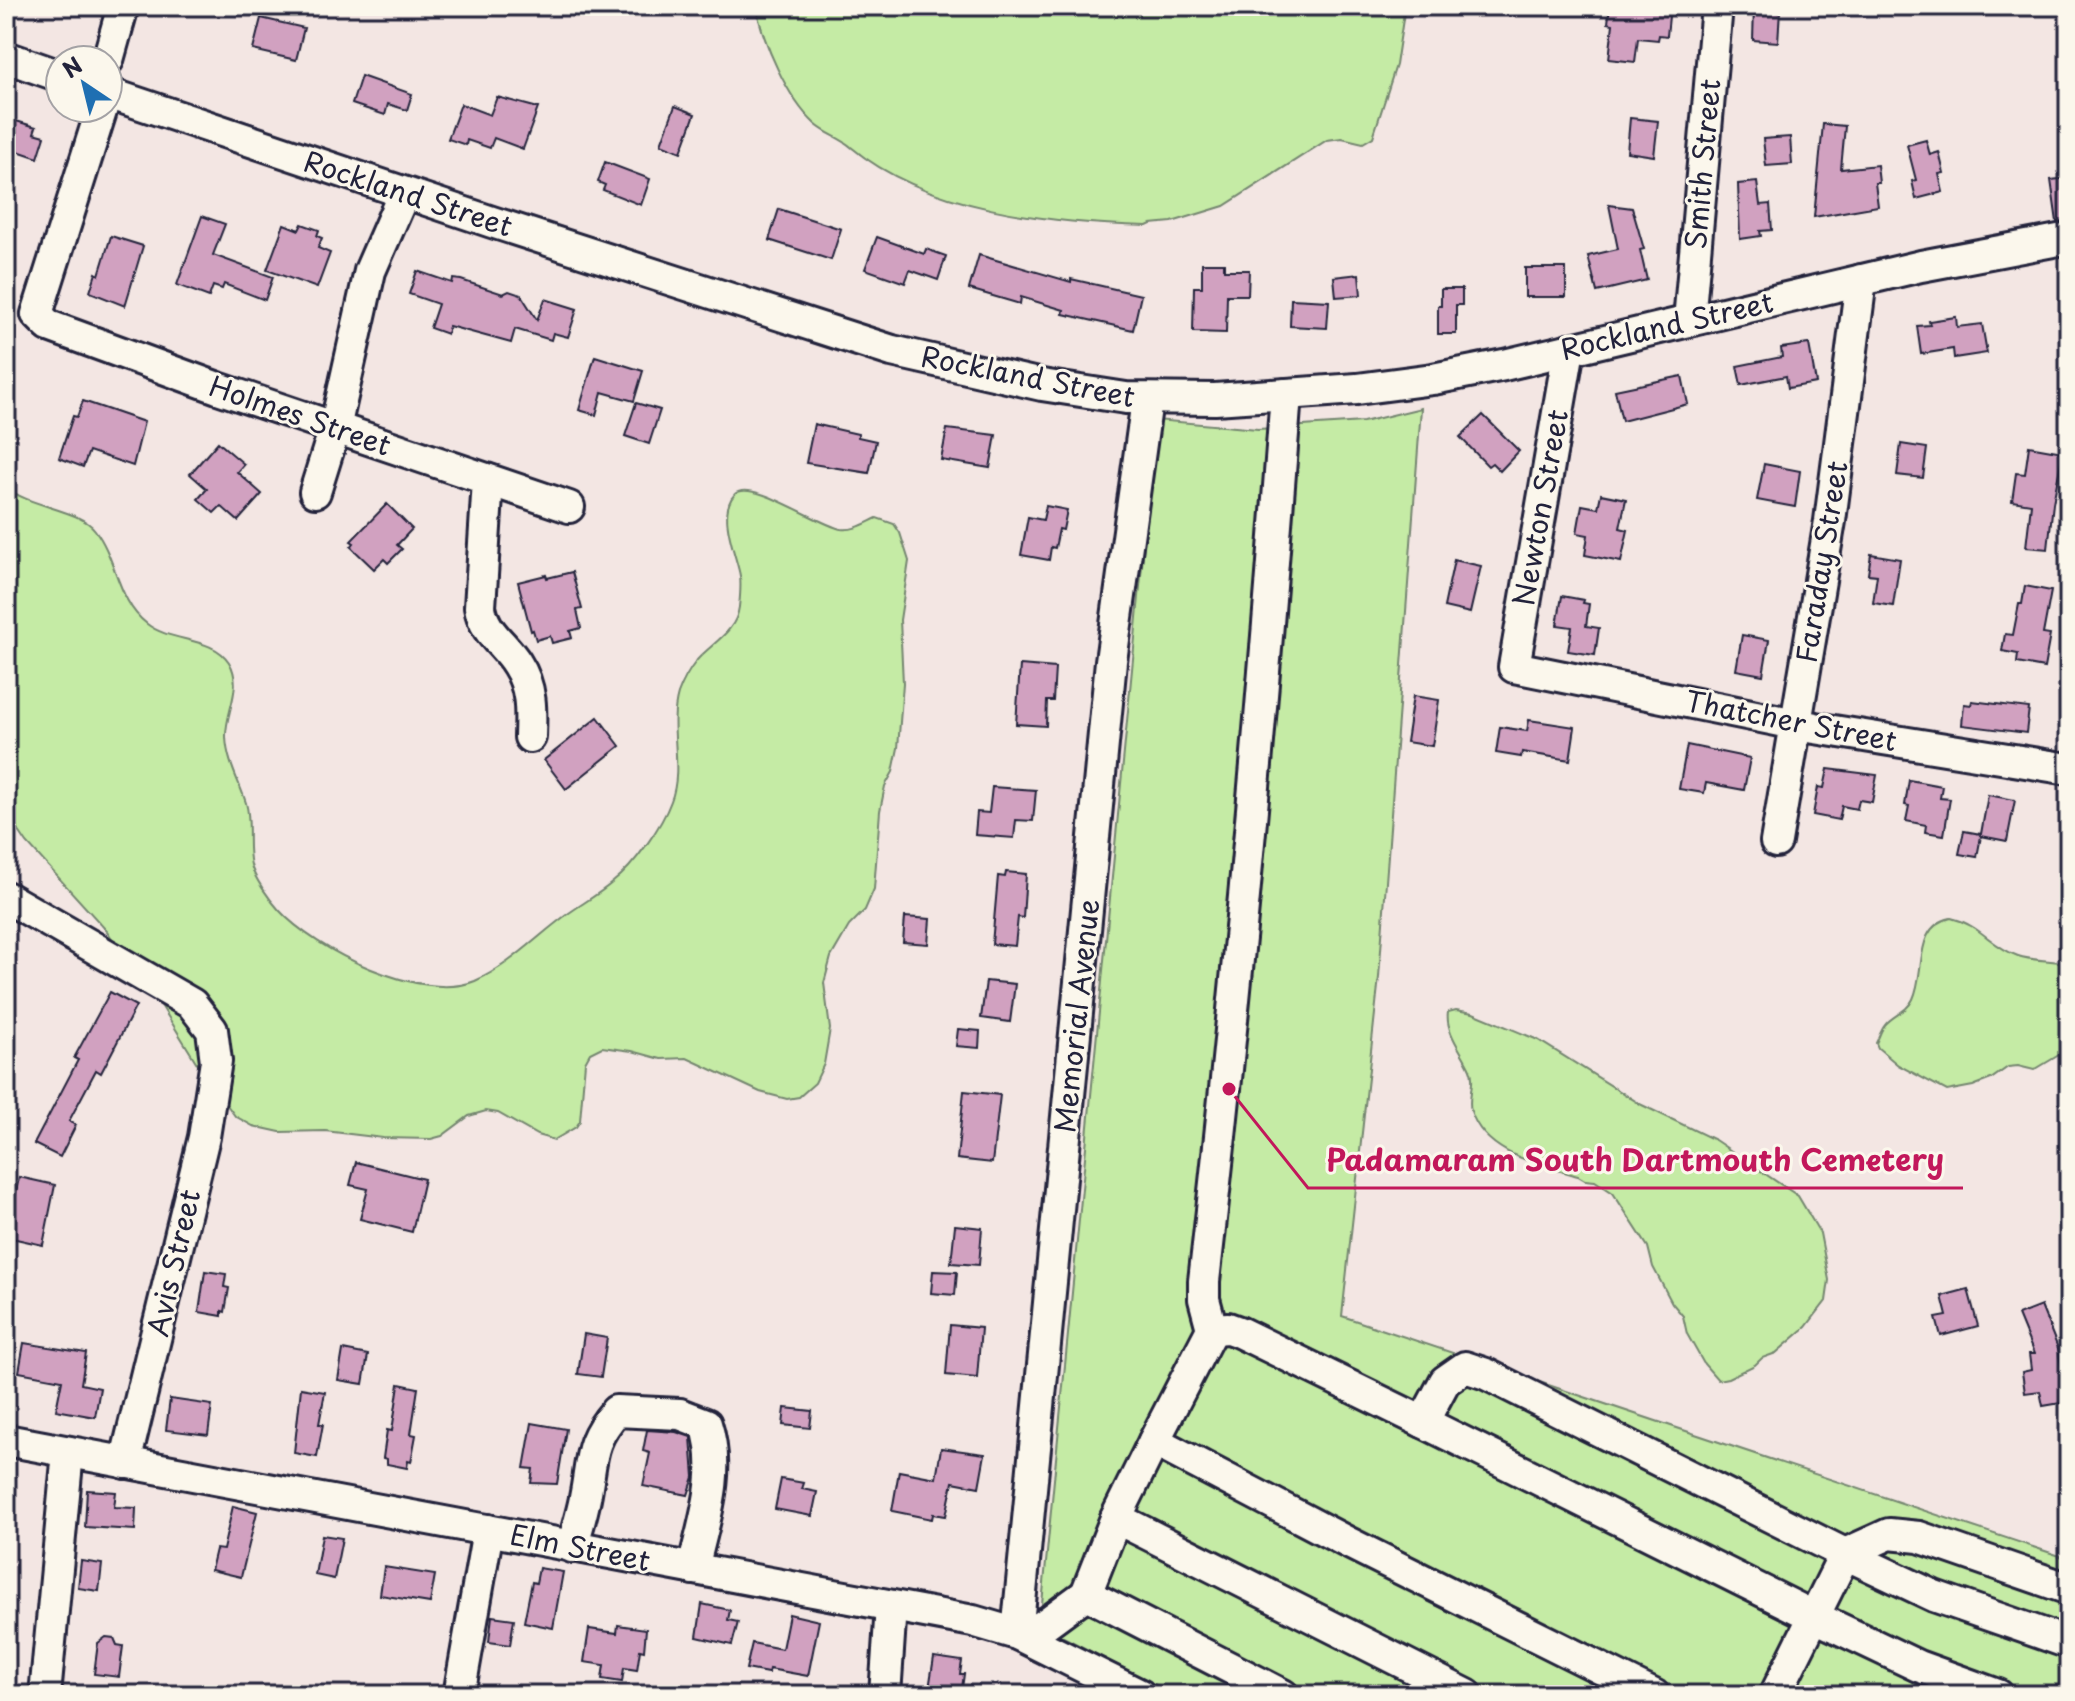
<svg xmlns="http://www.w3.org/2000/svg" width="2075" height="1701" font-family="'Playpen Sans',sans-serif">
  <rect width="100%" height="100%" fill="#f3e6e3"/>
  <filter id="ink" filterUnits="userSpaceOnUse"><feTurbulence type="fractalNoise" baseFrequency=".0125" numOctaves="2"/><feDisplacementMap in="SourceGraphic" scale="16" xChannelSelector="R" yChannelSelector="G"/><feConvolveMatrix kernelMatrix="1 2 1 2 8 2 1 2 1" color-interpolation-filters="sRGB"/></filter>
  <g filter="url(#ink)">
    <!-- green -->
    <g fill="#c5eba5" stroke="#748670" stroke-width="2">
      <path d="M 756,6 L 1405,6 L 1396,65 L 1373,137 L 1363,143 L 1342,138 L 1327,140 L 1224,206 L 1172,222 L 1151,224 L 1147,226 C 1052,223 927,211 851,147 C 841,138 826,134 815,124 C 787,98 763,43 756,6 Z"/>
      <polygon points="1421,408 1379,977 1342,1316 2069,1559 2069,1695 1175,1695 1040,1625 1156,420 1258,429 1363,422"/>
      <path d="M 6,487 C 28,507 79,509 95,530 C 117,559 117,601 147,624 C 171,643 212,636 229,662 C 244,687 225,712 226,737 C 227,762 239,781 246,803 C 252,823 246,845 251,865 C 254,878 270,900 279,910 C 315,950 422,1003 475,981 C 511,965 538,935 569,913 C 583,903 599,894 613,882 C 634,866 662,826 671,801 C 684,767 668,729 678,694 C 682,683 690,669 697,660 C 712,643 736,632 739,607 C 740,598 741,585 740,576 C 737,556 716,513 735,494 C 751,478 819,525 841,529 C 854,531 866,523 877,518 L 894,524 L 900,533 L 909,561 L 900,620 L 903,683 L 898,748 L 893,772 L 885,786 L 880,811 L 874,889 L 865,910 L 849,926 L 831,957 L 824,983 L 830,1029 L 824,1064 L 815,1083 L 799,1097 L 787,1099 L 760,1092 L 687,1058 L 661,1059 L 632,1051 L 602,1047 L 590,1053 L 585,1062 L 580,1121 L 576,1127 L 554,1140 L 537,1135 L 498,1113 L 486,1111 L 469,1116 L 442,1136 L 431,1139 L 383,1138 L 325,1131 L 280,1132 L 253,1126 L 235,1116 L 198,1065 L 149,986 L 136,974 L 107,931 L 27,843 L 6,812 Z"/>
      <path d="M 1951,918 C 1981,925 1990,946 2018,956 C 2033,961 2053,960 2069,964 L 2069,1049 L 2034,1070 L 2018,1066 L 2008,1067 L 1991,1079 L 1973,1086 L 1947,1091 L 1898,1065 L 1878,1048 L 1876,1043 C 1879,1037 1881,1030 1885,1025 C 1893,1015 1907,1012 1913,999 C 1926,971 1913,926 1951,918 Z"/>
      <path d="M 1456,1010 L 1473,1013 L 1538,1040 L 1642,1105 L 1715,1140 L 1798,1196 L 1820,1233 L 1829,1280 L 1826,1301 L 1806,1327 L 1776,1353 L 1762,1358 L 1755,1365 L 1728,1378 L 1718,1380 L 1704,1364 L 1687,1334 L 1683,1316 L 1672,1303 L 1653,1267 L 1648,1247 L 1613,1193 L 1595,1181 L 1585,1180 L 1578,1176 C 1539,1164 1485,1155 1471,1111 C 1467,1097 1476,1082 1470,1069 C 1462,1051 1445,1032 1448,1012 Z"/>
    </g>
    <!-- building -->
    <g fill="#d1a1c0" stroke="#22223b" stroke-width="2">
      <polygon points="1610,6 1670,6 1667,36 1659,35 1658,40 1638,38 1635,62 1609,59 1613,24 1608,23"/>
      <polygon points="1754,8 1780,10 1778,42 1753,40"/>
      <polygon points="261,18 304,28 296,60 253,50"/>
      <polygon points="361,76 412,94 407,110 388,104 385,115 352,104"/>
      <polygon points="497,97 538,108 523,149 494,138 490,148 467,140 466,145 448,139 461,104 490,115"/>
      <polygon points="675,106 695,114 681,152 661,144"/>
      <polygon points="6,118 36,127 34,133 45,136 38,158 6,147"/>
      <polygon points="1630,118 1658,121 1654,156 1627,152"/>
      <polygon points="1823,124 1845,126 1841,169 1877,165 1879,183 1875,183 1878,206 1814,217"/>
      <polygon points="1790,137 1792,164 1766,166 1763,139"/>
      <polygon points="1926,140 1930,155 1939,152 1944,173 1939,174 1943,192 1916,199 1912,181 1916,180 1907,145"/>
      <polygon points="605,162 650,179 641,205 603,190 605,185 598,182"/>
      <polygon points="2069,178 2069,220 2057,222 2051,180"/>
      <polygon points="1757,182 1760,205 1770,204 1772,230 1760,231 1761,236 1740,239 1738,184"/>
      <polygon points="1609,205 1632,208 1644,249 1640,250 1647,280 1597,292 1588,256 1618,249"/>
      <polygon points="779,209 841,229 831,260 769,240"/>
      <polygon points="202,216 225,224 213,255 273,277 265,300 224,284 222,289 213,286 209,297 177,285"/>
      <polygon points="284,224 299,230 302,224 319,230 317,236 322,238 318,248 330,253 317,288 267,270"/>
      <polygon points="111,236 143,246 125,306 90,292 96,273 99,275"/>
      <polygon points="877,237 924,254 926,249 946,256 938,280 910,270 905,283 865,269"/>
      <polygon points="979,255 1071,282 1071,279 1141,295 1133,330 1063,314 1064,310 1021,297 1020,304 969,289"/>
      <polygon points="1202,263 1224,263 1224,270 1249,270 1248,295 1227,295 1226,333 1193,332 1194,287 1202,287"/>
      <rect x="1525" y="268" width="41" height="29"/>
      <polygon points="417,271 452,283 453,279 461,280 503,294 509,291 521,295 537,320 545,299 577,309 568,337 553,333 551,340 515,329 511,343 449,326 447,334 430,328 438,304 409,294"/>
      <polygon points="1359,274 1361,295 1336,297 1334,277"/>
      <polygon points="1441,289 1462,289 1462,305 1456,305 1456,334 1438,334 1438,306 1441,306"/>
      <polygon points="1291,299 1329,301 1327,328 1290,326"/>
      <polygon points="1956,317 1957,327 1982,324 1987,353 1954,358 1953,349 1921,354 1917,326 1930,325 1929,321"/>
      <polygon points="1809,344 1816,383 1788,388 1786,376 1741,385 1737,366 1782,357 1781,348"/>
      <polygon points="595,356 643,371 634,401 602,392 596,415 579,410"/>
      <polygon points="1682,376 1688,404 1622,421 1615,390"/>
      <polygon points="83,401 144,422 133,466 89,451 83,467 59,458 73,416 77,417"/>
      <polygon points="636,403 660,410 649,444 625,436"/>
      <polygon points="1483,415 1519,451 1500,471 1492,463 1488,466 1460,437"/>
      <polygon points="814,424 858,434 858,437 876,441 869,473 806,463"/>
      <polygon points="947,429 996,435 990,468 941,460"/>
      <polygon points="218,442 244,464 237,472 262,494 238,521 221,506 214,513 198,499 207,489 190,474"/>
      <polygon points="1901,444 1927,448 1923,478 1897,475"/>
      <polygon points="2029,446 2063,452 2053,503 2048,549 2026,547 2031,504 2012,501 2016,473 2025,474"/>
      <polygon points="1764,464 1800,471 1795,507 1757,500"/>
      <polygon points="1601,494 1626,499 1620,528 1628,530 1621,562 1585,555 1588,535 1577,533 1582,505 1598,508"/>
      <polygon points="387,504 412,529 397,545 402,549 388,563 384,559 374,569 351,547 354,543 351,541"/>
      <polygon points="1046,506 1067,510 1063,530 1059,529 1055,548 1051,547 1049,560 1021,555 1028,517 1043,520"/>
      <polygon points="1871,554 1900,559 1893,606 1873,603 1877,575 1868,574"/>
      <polygon points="1454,560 1481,566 1470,613 1444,607"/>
      <polygon points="572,572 582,609 577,610 581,628 570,631 572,638 552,643 550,636 536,640 533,630 531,631 518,582 546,575 547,578"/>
      <polygon points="2025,586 2051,591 2043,634 2050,635 2044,668 2017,663 2018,654 2002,651 2005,634 2013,635 2019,604 2022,604"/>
      <polygon points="1562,596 1584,600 1583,603 1589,604 1586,626 1599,628 1595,655 1568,651 1572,627 1557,625"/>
      <polygon points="1742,635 1769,640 1763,675 1736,670"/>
      <polygon points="1020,665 1055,668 1053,701 1047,701 1046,726 1016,724"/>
      <polygon points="1413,696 1439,700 1432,746 1406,742"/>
      <polygon points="1972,701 2029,708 2026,733 1962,725 1964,704 1971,705"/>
      <polygon points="598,717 620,746 566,789 544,760"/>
      <polygon points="1529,720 1575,727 1570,760 1522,752 1521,757 1496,753 1500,727 1527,731"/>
      <polygon points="1687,745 1750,758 1744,790 1706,783 1704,793 1679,789"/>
      <polygon points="1828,769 1877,775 1872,802 1859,800 1857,809 1842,806 1839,820 1813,815 1818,787 1824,788"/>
      <polygon points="1909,780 1942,786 1940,798 1950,799 1944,835 1925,832 1926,825 1906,821 1909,806 1905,805"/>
      <polygon points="992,787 1036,790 1033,821 1016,820 1014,838 975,835 977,812 989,813"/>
      <polygon points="1988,795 2015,800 2007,841 1981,836 1977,857 1959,854 1964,831 1981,834"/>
      <polygon points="1006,872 1026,874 1023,918 1018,917 1015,946 992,944 998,876 1005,877"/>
      <polygon points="905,917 930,919 928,944 903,942"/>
      <polygon points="986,981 1015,984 1010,1022 981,1018"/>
      <polygon points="110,992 136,1006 101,1073 96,1070 69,1121 76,1125 60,1157 34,1144 78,1060 74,1058"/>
      <polygon points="958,1029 980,1031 979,1048 956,1046"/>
      <polygon points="964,1091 1000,1095 992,1163 957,1159"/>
      <polygon points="356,1162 424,1179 412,1232 360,1219 368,1189 350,1185"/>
      <polygon points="19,1177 55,1185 43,1245 7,1237"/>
      <polygon points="955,1225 982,1228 979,1265 951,1263"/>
      <polygon points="205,1271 226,1274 224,1287 229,1288 225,1312 222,1311 222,1316 199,1312"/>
      <polygon points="933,1271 957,1272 955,1295 931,1293"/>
      <polygon points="1968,1289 1978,1326 1941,1336 1936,1318 1947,1316 1942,1296"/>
      <polygon points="2041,1306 2058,1348 2067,1402 2043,1406 2040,1391 2025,1393 2022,1372 2031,1370 2029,1354 2034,1354 2018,1315"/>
      <polygon points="950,1325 981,1328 977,1378 946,1375"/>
      <polygon points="584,1334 607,1338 601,1377 578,1374"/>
      <polygon points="24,1343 86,1353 81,1384 100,1388 95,1417 56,1410 62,1380 19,1372"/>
      <polygon points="343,1350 368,1355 363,1384 338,1380"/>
      <polygon points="399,1384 418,1388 411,1434 416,1435 411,1462 408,1461 407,1468 387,1464 387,1459 383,1458 387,1430 392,1431"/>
      <polygon points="301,1388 325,1392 319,1424 323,1424 317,1457 294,1453"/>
      <polygon points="170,1399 212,1405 208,1435 166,1430"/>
      <polygon points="785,1408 812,1411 810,1428 783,1425"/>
      <polygon points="532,1423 566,1429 557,1484 531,1483 533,1469 524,1468"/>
      <polygon points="647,1430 676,1432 691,1437 694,1477 688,1495 643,1486 650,1453 643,1451"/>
      <polygon points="941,1448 985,1454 979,1487 953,1482 946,1516 933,1514 932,1519 892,1511 899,1471 936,1478"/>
      <polygon points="781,1479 804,1483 802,1489 817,1492 812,1516 775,1509"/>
      <polygon points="87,1490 116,1492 114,1507 136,1508 135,1530 85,1527"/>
      <polygon points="233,1506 257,1512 241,1577 211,1570 216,1549 223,1550"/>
      <polygon points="322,1535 342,1538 334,1579 315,1575"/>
      <polygon points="81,1561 102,1564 99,1591 78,1588"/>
      <polygon points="384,1567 435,1575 430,1603 380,1595"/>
      <polygon points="539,1568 563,1572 553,1628 524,1622 532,1582 536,1583"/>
      <polygon points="702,1604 730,1610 728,1620 738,1622 732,1645 697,1637"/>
      <polygon points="789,1614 819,1621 808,1676 769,1669 768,1673 746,1669 752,1643 782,1649"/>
      <polygon points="492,1616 514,1619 510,1645 489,1642"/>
      <polygon points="618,1625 646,1629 644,1651 640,1650 637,1670 624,1668 622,1682 602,1679 604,1665 584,1662 589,1629 617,1633"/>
      <polygon points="106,1637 114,1638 117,1645 123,1646 119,1677 94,1674 98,1643"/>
      <polygon points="934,1657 962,1661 960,1674 964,1674 961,1695 928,1695"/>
    </g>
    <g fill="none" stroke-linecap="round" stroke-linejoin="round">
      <defs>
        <g id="minor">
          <polyline points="6,57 60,76"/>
          <polyline points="108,60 123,6"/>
          <polyline points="108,93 492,222 892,351 1042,385 1126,398 1215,399 1357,389 1433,379 1504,365 1921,266 2069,238"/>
          <polyline points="102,108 37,314 49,326 218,388 569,507"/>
          <polyline points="1689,321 1717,6"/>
          <polyline points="1569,349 1514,667 1815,728 2069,769"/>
          <path d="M 1286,394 C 1264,690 1238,986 1204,1281 L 1204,1299 L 1212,1329 L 1154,1441 L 1347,1542 L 1654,1695"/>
          <polyline points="1147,400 1111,661 1017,1634 1041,1627 1086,1594 1283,1695"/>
          <path d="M 488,480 L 480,607 C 484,633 504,643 517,664 C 532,687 531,711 530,737"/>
          <polyline points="315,492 335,428 370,271 404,193"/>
          <polyline points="1776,842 1830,521 1861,280"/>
          <polyline points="6,897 192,1004 212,1030 216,1061 204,1137 125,1463"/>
          <polyline points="1212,1329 1228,1328 1239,1332 1423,1422"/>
          <polyline points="6,1440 973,1621 1017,1634 1140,1695"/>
          <polyline points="1154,1441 1116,1518 1467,1695"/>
          <path d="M 572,1547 C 577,1530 582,1514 585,1498 C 593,1458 588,1443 616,1411 L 680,1414 L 706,1424 C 722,1473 704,1520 693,1569"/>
          <polyline points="1086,1594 1116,1518"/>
          <polyline points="45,1695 68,1452"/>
          <polyline points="459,1695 488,1530"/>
          <polyline points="885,1695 891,1606"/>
          <polyline points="1775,1695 1845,1554 1934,1596 2069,1643"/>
          <polyline points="1998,1695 1918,1666 1815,1617 1423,1422 1445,1381 1465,1367 1486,1374 1845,1554 1889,1534 1919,1537 2069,1589"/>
        </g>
      </defs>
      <!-- minor casing -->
      <use href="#minor" stroke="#22223b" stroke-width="36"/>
      <!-- minor -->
      <use href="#minor" stroke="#fbf7ec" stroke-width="30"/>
    </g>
  </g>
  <g text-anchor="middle" stroke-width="6" stroke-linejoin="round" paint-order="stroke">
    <!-- street labels -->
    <g font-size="28" fill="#22223b" stroke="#fbf7ec">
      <text transform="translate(1703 164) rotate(-85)" y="10">Smith Street</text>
      <text transform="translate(408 194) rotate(18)" y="10">Rockland Street</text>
      <text transform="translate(1667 326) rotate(-13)" y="10">Rockland Street</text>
      <text transform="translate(1028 377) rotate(11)" y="10">Rockland Street</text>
      <text transform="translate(300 416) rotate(19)" y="10">Holmes Street</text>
      <text transform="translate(1541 508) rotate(-80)" y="10">Newton Street</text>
      <text transform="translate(1822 562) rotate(-81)" y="10">Faraday Street</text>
      <text transform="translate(1791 721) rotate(11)" y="10">Thatcher Street</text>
      <text transform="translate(1077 1016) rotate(-84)" y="10">Memorial Avenue</text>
      <text transform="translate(174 1263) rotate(-77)" y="10">Avis Street</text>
      <text transform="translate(580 1548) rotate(11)" y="10">Elm Street</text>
    </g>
  </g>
  <!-- callouts -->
  <path fill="none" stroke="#c2185b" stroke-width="3" d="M1229 1089L1308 1188H1963"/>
  <circle fill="#c2185b" stroke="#fbf7ec" stroke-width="3" cx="1229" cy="1089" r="8"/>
  <g font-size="30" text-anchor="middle" font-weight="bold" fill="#c2185b" stroke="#fbf7ec" stroke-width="6" stroke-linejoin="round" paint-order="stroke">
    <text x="1635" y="1171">Padamaram South Dartmouth Cemetery</text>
  </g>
  <!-- margin -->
  <rect width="2075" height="1701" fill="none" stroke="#fbf7ec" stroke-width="32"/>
  <rect x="16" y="16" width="2043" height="1669" fill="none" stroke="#22223b" stroke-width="3" filter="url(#ink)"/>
  <!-- north arrow -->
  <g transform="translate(84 84) rotate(325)"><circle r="38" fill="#fbf7ec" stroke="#a4a2a5" stroke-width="2"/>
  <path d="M0-6L14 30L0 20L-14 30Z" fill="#1f6fb2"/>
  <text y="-12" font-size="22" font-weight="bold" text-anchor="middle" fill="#22223b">N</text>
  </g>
</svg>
